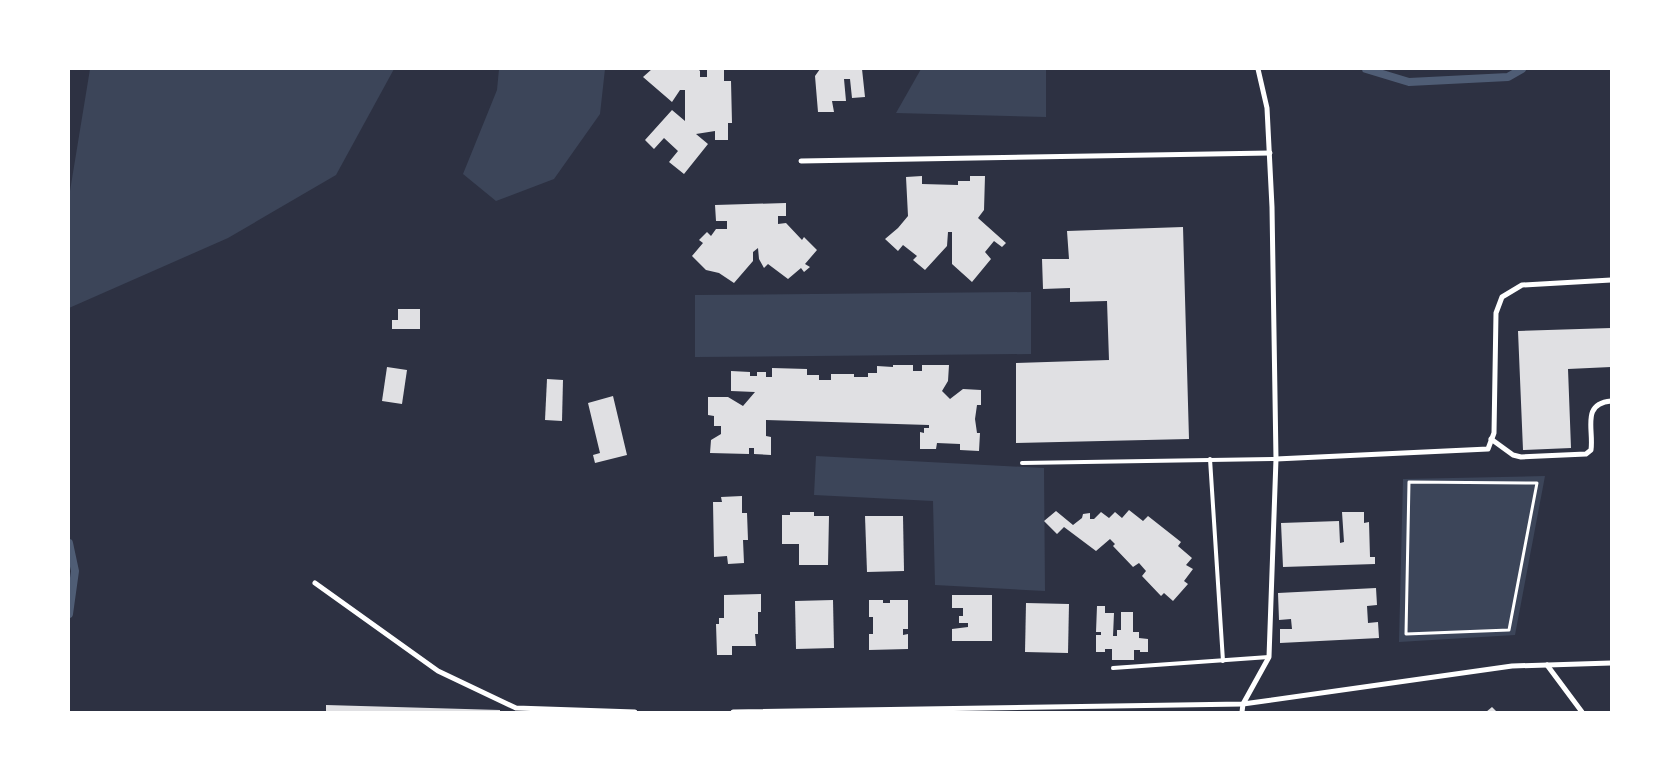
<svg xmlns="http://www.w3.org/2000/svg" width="1680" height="781" font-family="Jost,sans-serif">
  <rect width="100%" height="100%" fill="#2d3142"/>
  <!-- green -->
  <g fill="#3c4559">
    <polygon points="90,69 394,69 336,175 228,238 69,308 69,197"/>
    <polygon points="499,69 605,69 600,114 554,179 496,201 463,174 497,90"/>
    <polygon points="921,69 1046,69 1046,117 896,113"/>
    <polygon points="1031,292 1031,354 695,357 695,295"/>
    <polygon points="816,456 1044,468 1045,591 935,585 933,501 814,495"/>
    <polygon points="1545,476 1515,635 1399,642 1403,479"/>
  </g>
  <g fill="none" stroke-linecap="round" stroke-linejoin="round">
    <!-- stream -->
    <g stroke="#4f5d75" stroke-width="8">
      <polyline points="1366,69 1409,82 1508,77 1522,69"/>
      <polyline points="69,543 75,571 69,614"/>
    </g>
  </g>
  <!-- building -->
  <g fill="#e0e0e3">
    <polygon points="652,69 698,69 700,71 700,77 707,77 707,69 724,69 724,81 731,81 732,123 728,123 728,140 715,140 715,131 696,134 708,144 684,174 669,162 678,151 664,138 654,149 645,140 672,110 685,121 685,90 680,90 672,102 643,77"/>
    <polygon points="820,69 862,69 865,97 852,98 850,79 844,79 846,101 832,101 834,112 818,112 815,76"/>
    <polygon points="922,176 922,184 958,185 958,181 970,181 970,176 985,176 984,210 978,218 1006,243 1002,247 994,241 985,252 991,259 972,282 952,264 952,232 948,232 947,246 925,270 913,260 917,256 903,245 898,251 885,239 898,228 908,216 906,177"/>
    <polygon points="786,203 786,216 778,216 778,224 786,223 802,240 804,237 817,250 805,264 810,267 804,272 801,268 788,279 768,264 764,268 759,259 758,248 753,252 753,261 734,283 719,273 706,270 692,256 703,243 699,240 707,232 711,236 716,229 727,229 727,221 716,221 715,205"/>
    <polygon points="1183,227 1189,439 1016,443 1016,363 1109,360 1107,301 1070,302 1070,288 1043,289 1042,259 1069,259 1067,231"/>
    <polygon points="398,309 420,309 420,329 392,329 392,320 398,320"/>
    <polygon points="1611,328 1611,367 1568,369 1571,448 1523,450 1518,331"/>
    <polygon points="893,365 913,365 913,371 922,371 922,365 949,365 948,381 942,391 950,399 963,389 981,390 981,405 977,405 975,419 977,433 980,433 979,451 960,450 960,444 937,443 936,449 920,449 920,432 924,433 924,428 929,428 929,425 766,420 766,436 771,437 771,455 754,454 754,448 749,448 749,454 710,453 711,440 721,434 721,426 714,426 714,416 708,415 708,397 728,397 743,406 755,392 731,391 731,371 750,372 750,376 757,376 757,372 766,372 766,377 772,377 772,368 807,369 807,375 819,375 819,380 831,380 831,374 854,374 854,377 868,377 868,373 877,373 877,366 893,367"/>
    <polygon points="387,367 407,370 402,404 382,401"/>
    <polygon points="547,379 563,380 562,421 545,420"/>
    <polygon points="613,396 627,455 595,463 593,455 600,453 588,403"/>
    <polygon points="742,496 742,513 747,513 748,540 743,540 744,563 728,564 727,556 714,557 713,502 722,502 721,497"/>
    <polygon points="1129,510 1143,521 1148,516 1181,542 1178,546 1192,558 1186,565 1193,569 1184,581 1188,584 1173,601 1164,593 1161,596 1142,576 1146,571 1139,563 1133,567 1113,546 1115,544 1110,539 1096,551 1064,527 1057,534 1044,521 1056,511 1073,525 1082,518 1083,514 1090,513 1090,519 1094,519 1101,512 1109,518 1115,512 1122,518"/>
    <polygon points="790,512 814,512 814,516 829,516 828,565 799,565 799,544 782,544 782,515 790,515"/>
    <polygon points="1342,512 1364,512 1364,523 1369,522 1370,557 1375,557 1375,564 1283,567 1281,523 1339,521 1340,543 1344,542"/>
    <polygon points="865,516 903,516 904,571 867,572"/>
    <polygon points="1376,588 1377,605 1367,606 1368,623 1378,622 1379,638 1280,643 1280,629 1292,629 1291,619 1279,620 1278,593"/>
    <polygon points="761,594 761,612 758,612 758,634 755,634 756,646 732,646 732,655 717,655 716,624 719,624 719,618 724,618 724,595"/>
    <polygon points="952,595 992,595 992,641 952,641 952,629 968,627 968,623 959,623 959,616 963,616 963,608 952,608"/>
    <polygon points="833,600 834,648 796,649 795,601"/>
    <polygon points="869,600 883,600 883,603 890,603 890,600 908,600 908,629 903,629 903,635 908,634 908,649 869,650 869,634 873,634 873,617 869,617"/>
    <polygon points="1026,603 1069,604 1068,653 1025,652"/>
    <polygon points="1097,606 1105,606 1105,613 1114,613 1113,636 1117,636 1117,630 1121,630 1121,612 1133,612 1133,632 1139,632 1139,638 1148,639 1148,652 1140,652 1140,650 1134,650 1134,660 1112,660 1112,649 1105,649 1105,652 1096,652 1096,635 1101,635 1101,632 1096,632"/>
    <polygon points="326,705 500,710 500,712 326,712"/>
    <polygon points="1492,707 1497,712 1486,712"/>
  </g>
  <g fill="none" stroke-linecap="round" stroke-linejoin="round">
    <!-- path -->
    <polygon stroke="#fff" stroke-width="3" points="1409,482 1537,483 1509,630 1406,634"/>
    <!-- service -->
    <g stroke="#fff" stroke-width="4">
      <polyline points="1210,459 1223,661"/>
      <polyline points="1022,463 1276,459"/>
      <polyline points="1113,668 1269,657"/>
    </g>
    <!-- minor -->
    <g stroke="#fff" stroke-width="5">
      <polyline points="801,161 1270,153"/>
      <path d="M 1491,439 L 1513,455 L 1521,457 L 1586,454 L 1591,450 C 1594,429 1581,404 1611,401"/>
      <polyline points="1276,459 1488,449 1494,433 1496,313 1502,297 1522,285 1611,280"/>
      <polyline points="315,583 438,671 516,708 635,712"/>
      <polyline points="1547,665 1582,712"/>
      <polyline points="733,712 1243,704 1512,666 1611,663"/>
      <polyline points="1242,712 1243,704 1269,657 1276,459 1272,207 1267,108 1258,69"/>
    </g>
  </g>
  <!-- border -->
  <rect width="1680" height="781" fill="none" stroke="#ffffff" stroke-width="140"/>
</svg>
